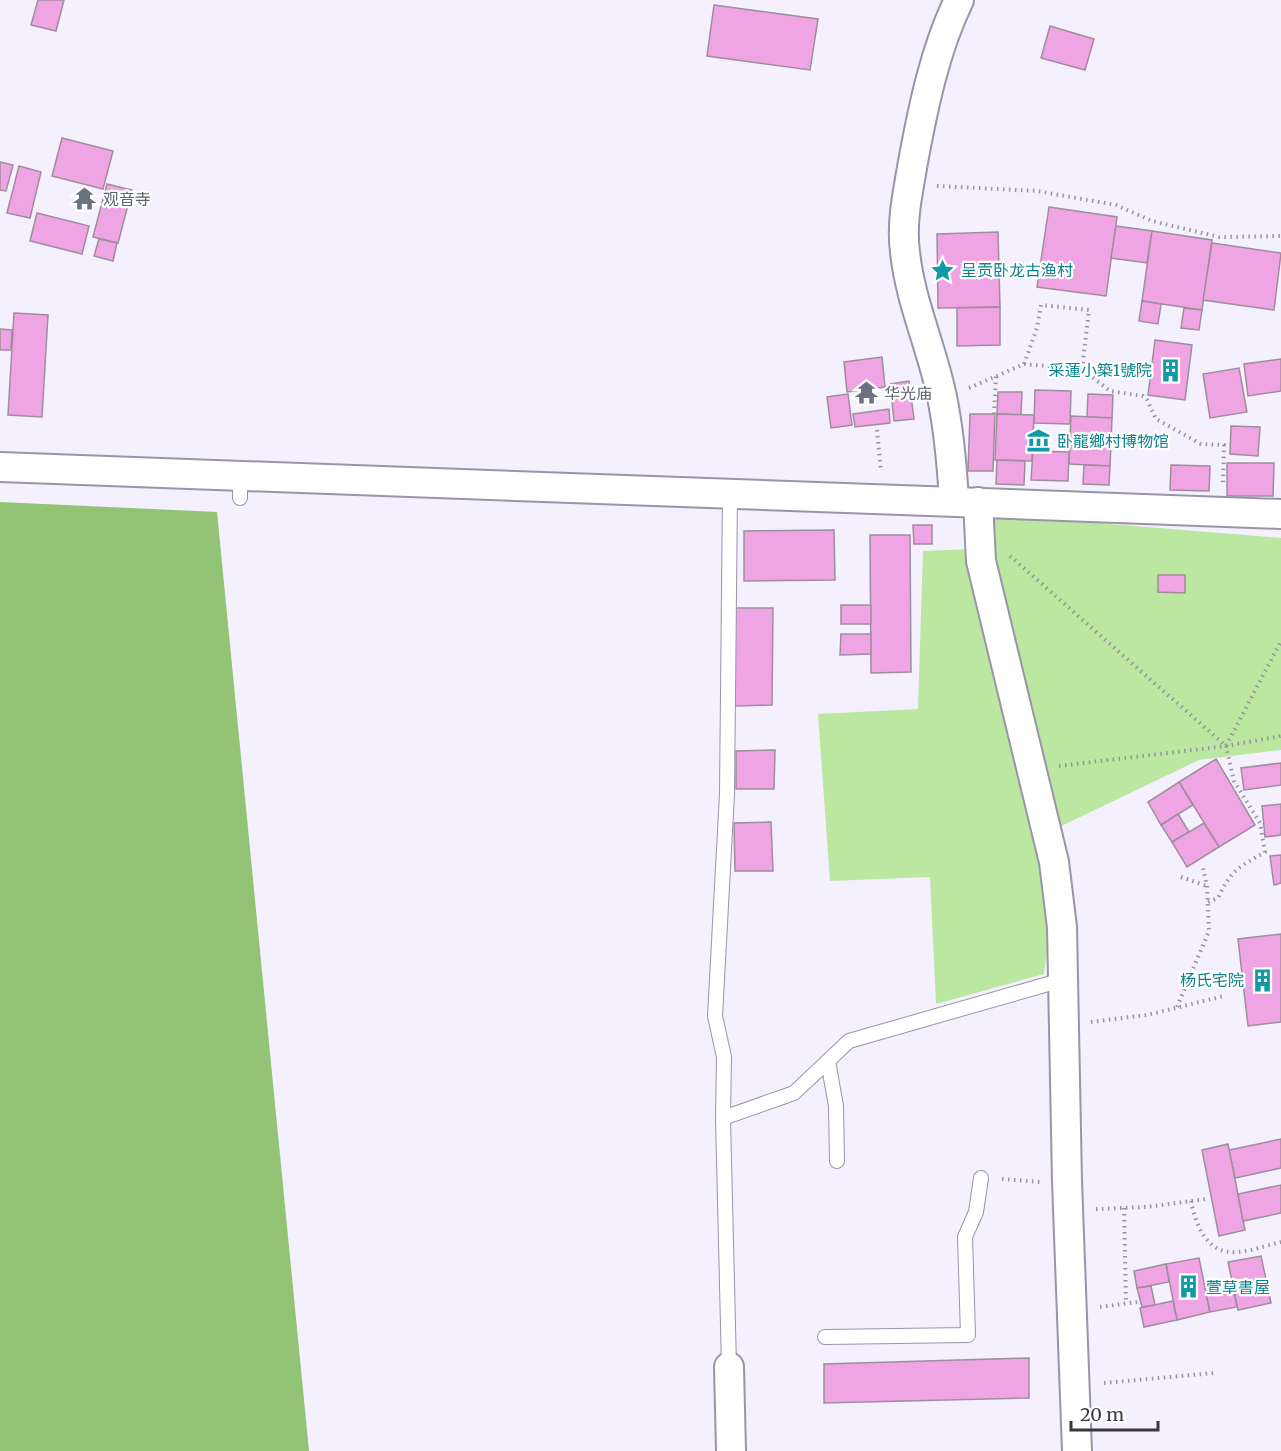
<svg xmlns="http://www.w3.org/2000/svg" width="1281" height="1451" font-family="Merriweather,'Noto Sans SC',serif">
  <rect width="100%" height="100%" fill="#f4f0fe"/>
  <!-- green -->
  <g fill="#bbe7a1">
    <polygon points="988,514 1281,538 1281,750 1199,760 1053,830 1000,591"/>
    <polygon points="972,549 1037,848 1051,923 1044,974 936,1004 930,877 830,881 818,714 918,709 923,551"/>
  </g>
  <!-- forest -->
  <polygon fill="#93c374" points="0,502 217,512 309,1451 0,1451"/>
  <!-- building -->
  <g fill="#efa5e4" stroke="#a08d9c" stroke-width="1.5">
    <polygon points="38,0 64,0 56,31 31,25"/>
    <polygon points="714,5 818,19 810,70 707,56"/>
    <polygon points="1050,26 1094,39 1085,70 1041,58"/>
    <polygon points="62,138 113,151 103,189 52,176"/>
    <polygon points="0,162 13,165 6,191 0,190"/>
    <polygon points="19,166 41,172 30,218 7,213"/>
    <polygon points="107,184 132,190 118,243 93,237"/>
    <polygon points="1049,207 1117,217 1106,296 1037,287"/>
    <polygon points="37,213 89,226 82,254 30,241"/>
    <polygon points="1116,226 1152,231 1147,263 1111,258"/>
    <polygon points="1152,231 1212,240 1202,310 1142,301"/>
    <polygon points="998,232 1000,307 938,308 937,234"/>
    <polygon points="99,239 117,243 113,261 94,256"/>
    <polygon points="1212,243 1281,253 1274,310 1203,300"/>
    <polygon points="1142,301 1161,304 1158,324 1139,321"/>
    <polygon points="1000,307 1000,345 957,346 957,308"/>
    <polygon points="1184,308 1202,310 1199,330 1181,328"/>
    <polygon points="14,313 48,315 42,417 8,415"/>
    <polygon points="0,329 12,330 11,350 0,350"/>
    <polygon points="1155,340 1192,345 1185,400 1148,395"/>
    <polygon points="882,357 885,387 847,392 844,362"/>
    <polygon points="1281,359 1281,391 1248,396 1244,364"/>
    <polygon points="1239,368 1247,412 1210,418 1203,374"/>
    <polygon points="909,381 914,419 894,421 890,384"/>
    <polygon points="1035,390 1071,391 1070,424 1034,423"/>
    <polygon points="998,392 1022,392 1021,415 997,414"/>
    <polygon points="848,394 852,425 831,428 827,397"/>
    <polygon points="1088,394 1113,395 1112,418 1087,417"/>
    <polygon points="889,409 890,423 855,427 853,414"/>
    <polygon points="970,414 995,414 993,471 968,471"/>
    <polygon points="997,414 1034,415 1032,461 995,460"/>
    <polygon points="1071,416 1112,418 1110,466 1069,464"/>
    <polygon points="1231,426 1260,427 1258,456 1230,454"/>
    <polygon points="1033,451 1069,452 1068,481 1031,480"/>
    <polygon points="997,460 1025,461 1024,485 996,484"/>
    <polygon points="1227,463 1274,463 1273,496 1227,496"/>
    <polygon points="1084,465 1110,466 1109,485 1083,484"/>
    <polygon points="1171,465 1210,466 1209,491 1170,490"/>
    <polygon points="913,525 932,525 932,544 914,544"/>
    <polygon points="834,530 835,580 744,581 744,531"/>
    <polygon points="870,535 910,535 911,672 871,673"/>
    <polygon points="1158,575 1185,575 1185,593 1158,592"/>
    <rect x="841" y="605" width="30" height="19"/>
    <polygon points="735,608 773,608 772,705 735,706"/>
    <polygon points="841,634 871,634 871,654 840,655"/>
    <polygon points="775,750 774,789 736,789 736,751"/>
    <polygon points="1216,759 1255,825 1219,847 1179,782"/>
    <polygon points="1281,763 1281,785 1244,790 1241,768"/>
    <polygon points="1179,782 1193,805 1161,825 1148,802"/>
    <polygon points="1281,804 1281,835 1265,837 1262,806"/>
    <polygon points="1178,814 1189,832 1172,842 1161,825"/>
    <polygon points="771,822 773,871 735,871 734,823"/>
    <polygon points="1204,823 1219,847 1187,867 1172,842"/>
    <polygon points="1281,855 1281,883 1274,885 1270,856"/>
    <polygon points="1281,934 1281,1022 1248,1026 1238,939"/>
    <polygon points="1281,1139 1281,1168 1235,1178 1229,1150"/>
    <polygon points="1228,1144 1245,1230 1219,1236 1202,1150"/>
    <polygon points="1281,1185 1281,1213 1243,1221 1238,1194"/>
    <polygon points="1261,1256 1271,1303 1238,1310 1228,1262"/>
    <polygon points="1199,1258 1210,1312 1177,1320 1166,1264"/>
    <polygon points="1166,1264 1169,1282 1137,1288 1134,1271"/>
    <polygon points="1151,1286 1155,1305 1142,1307 1137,1288"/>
    <polygon points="1233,1287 1237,1307 1210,1312 1206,1293"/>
    <polygon points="1173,1301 1177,1320 1144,1327 1140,1308"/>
    <polygon points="1029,1358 1029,1398 824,1403 824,1364"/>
  </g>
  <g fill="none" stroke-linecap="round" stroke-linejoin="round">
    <defs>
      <g id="lane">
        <polyline points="240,498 240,476"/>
        <polyline points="828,1061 836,1106 837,1161"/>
        <polyline points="723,1118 794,1093 849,1041 1062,980"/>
        <polyline points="825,1337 968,1335 965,1237 976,1212 981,1178"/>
        <polyline points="729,1367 723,1118 724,1057 715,1016 727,794 730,493"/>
      </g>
      <g id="street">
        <polyline points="0,467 1281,514"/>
        <path d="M 954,501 C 952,466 949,431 942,397 C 932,348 910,301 905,252 C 901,221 908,192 913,162 C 923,108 935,49 959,0"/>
        <polyline points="978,502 981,561 1054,862 1062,927 1067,1181 1077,1451"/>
        <polyline points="729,1367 731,1451"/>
      </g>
    </defs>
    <!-- lane casing -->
    <use href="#lane" stroke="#9a94a9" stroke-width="16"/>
    <!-- street casing -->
    <use href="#street" stroke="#9a94a9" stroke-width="32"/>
    <!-- path -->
    <g stroke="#96939e" stroke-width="4" stroke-dasharray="1.5 4.5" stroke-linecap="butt">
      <polyline points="937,186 1037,191 1116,205 1152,221 1219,237 1281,236"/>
      <polyline points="1024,364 1037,328 1041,305 1089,310 1082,369"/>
      <polyline points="969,388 1024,364 1082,369 1110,391 1143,396 1147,400 1156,419 1201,444 1224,445 1223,484"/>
      <polyline points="994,414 996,376"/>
      <polyline points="877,430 881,471"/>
      <polyline points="1010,556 1226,746 1281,641"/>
      <polyline points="1059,766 1226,746 1281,736"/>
      <polyline points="1181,877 1207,886"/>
      <path d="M 1208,902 L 1218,898 C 1231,870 1239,867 1265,852 L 1260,823 L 1234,781 L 1226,746"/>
      <polyline points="1177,1007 1209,931 1207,886 1202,864"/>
      <polyline points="1091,1022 1147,1015 1224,996"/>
      <polyline points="1002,1179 1040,1182"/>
      <path d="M 1191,1201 C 1196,1226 1207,1255 1238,1252 C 1252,1251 1267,1245 1281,1242"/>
      <polyline points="1124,1208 1126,1304"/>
      <polyline points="1096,1209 1147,1207 1206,1199"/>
      <polyline points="1100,1307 1137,1302"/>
      <polyline points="1104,1383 1214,1373"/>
    </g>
    <!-- lane -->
    <use href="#lane" stroke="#fff" stroke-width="14"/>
    <!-- street -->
    <use href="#street" stroke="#fff" stroke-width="28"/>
  </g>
  <!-- icons -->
  <defs>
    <symbol id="temple-bare" viewBox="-9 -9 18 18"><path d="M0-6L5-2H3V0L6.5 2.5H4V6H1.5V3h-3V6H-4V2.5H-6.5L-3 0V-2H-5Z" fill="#6b7280" stroke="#fff" stroke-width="2.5" paint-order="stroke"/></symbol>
    <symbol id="sight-bare" viewBox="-9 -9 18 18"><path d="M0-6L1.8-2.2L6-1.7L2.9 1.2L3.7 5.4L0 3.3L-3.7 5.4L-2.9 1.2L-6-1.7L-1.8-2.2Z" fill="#0f9aa8" stroke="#fff" stroke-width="2.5" paint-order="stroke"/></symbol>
    <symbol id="building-bare" viewBox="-9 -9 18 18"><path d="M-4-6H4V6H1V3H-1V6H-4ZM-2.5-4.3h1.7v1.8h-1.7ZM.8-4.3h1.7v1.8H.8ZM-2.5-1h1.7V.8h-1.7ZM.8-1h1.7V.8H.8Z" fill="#0f9aa8" stroke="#fff" stroke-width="2.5" paint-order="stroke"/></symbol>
    <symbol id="museum-bare" viewBox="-9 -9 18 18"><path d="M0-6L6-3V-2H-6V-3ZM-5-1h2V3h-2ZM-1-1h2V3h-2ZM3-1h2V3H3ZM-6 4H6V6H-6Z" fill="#0f9aa8" stroke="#fff" stroke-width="2.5" paint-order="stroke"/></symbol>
  </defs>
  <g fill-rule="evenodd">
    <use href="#temple-bare" x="68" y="182" width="33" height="33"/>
    <use href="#sight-bare" x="926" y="254" width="33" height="33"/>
    <use href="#building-bare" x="1154" y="354" width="33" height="33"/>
    <use href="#temple-bare" x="850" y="376" width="33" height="33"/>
    <use href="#museum-bare" x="1022" y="424" width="33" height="33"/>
    <use href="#building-bare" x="1246" y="964" width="33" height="33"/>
    <use href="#building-bare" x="1172" y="1270" width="33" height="33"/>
  </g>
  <g text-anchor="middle" stroke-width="4.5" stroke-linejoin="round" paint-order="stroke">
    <!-- worship labels -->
    <g font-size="16" fill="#5b616d" stroke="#fff" text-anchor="start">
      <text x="103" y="205">观音寺</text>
      <text x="884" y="399">华光庙</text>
    </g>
    <!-- culture labels -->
    <g font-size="16" fill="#0d838f" stroke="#fff" text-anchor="start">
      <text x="961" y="276">呈贡卧龙古渔村</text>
      <text x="1152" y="376" text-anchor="end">采蓮小築1號院</text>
      <text x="1057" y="447">卧龍鄉村博物馆</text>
      <text x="1244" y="986" text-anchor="end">杨氏宅院</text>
      <text x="1206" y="1293">萱草書屋</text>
    </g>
  </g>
  <!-- scale -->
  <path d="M1071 1421v9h87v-9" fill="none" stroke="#393740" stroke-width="3"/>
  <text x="1080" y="1421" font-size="18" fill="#393740" stroke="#ffffff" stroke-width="4.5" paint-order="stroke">20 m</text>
</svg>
